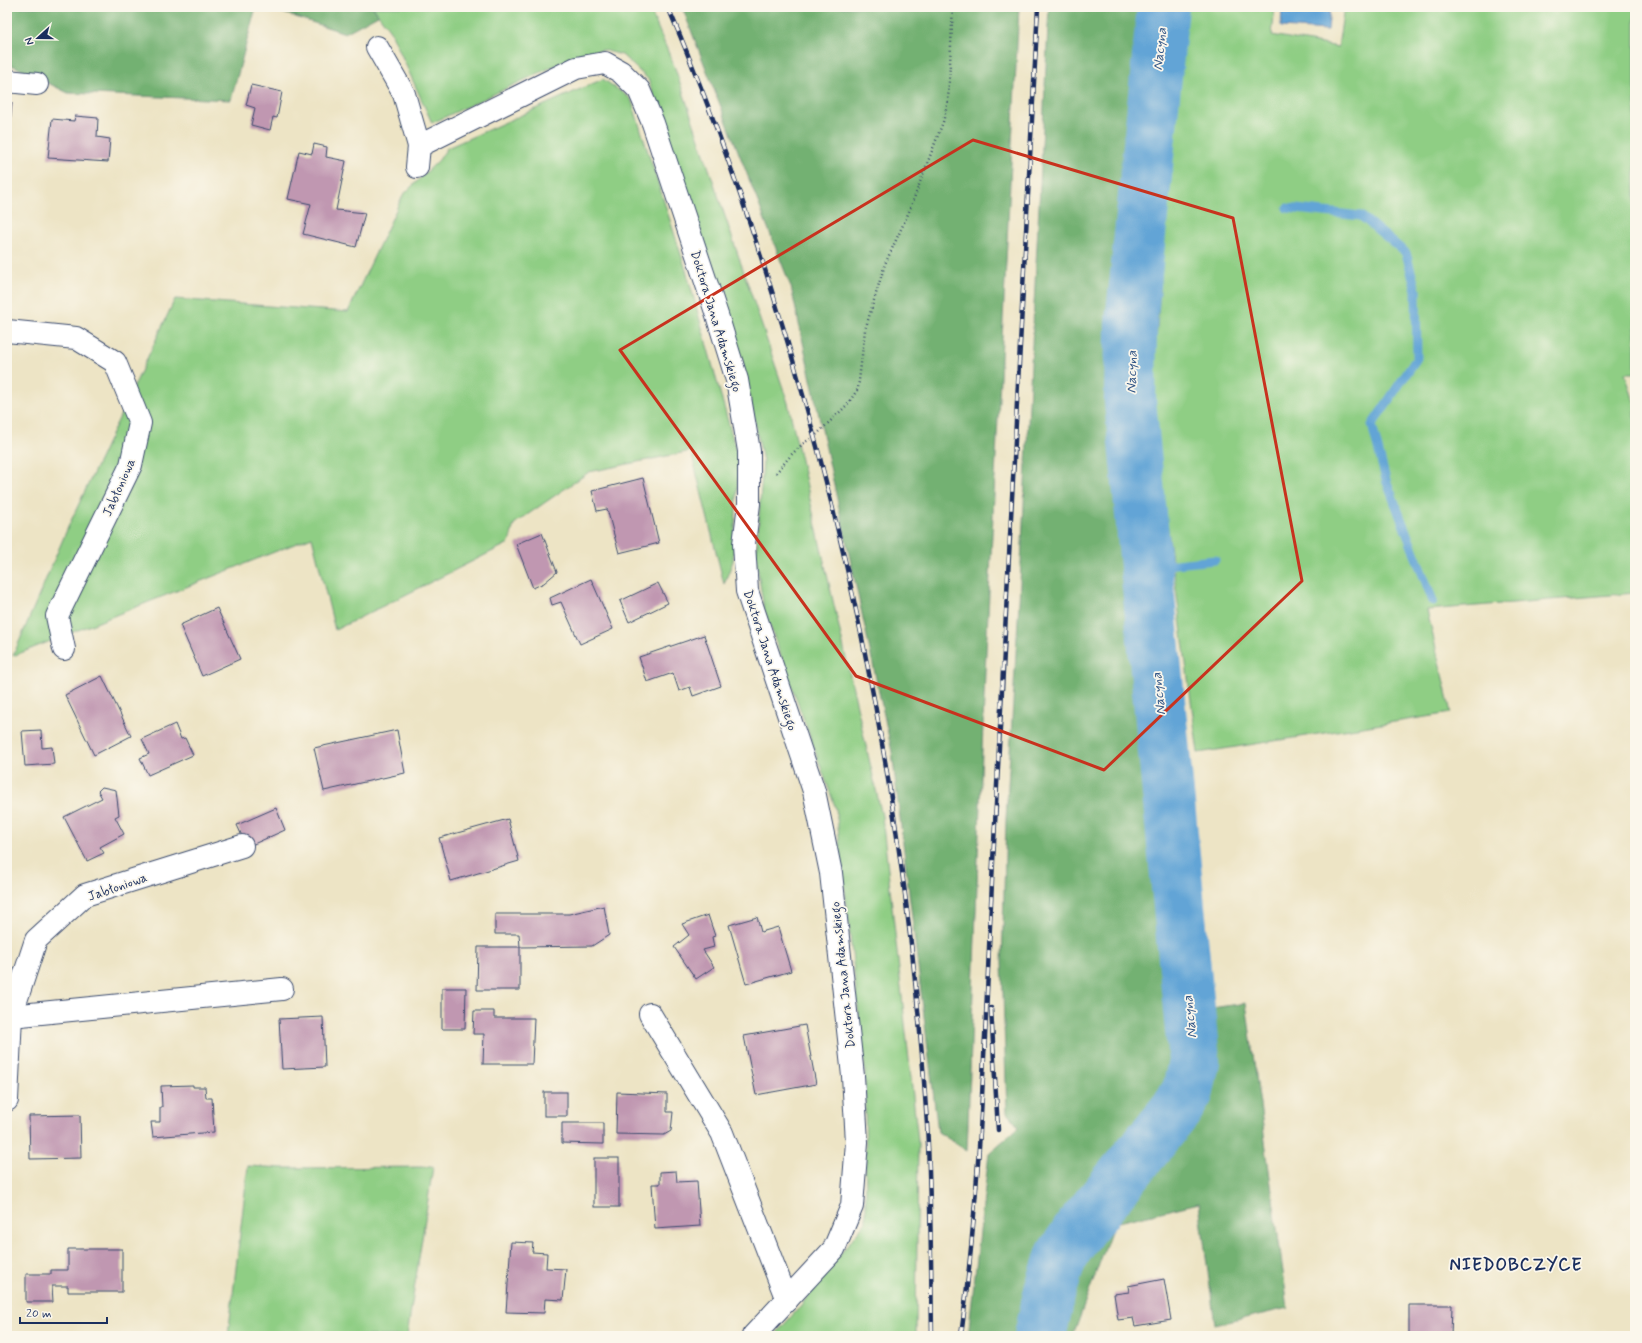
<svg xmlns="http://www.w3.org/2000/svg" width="1642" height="1343" font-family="Mynerve,sans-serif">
  <rect width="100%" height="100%" fill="#fbf7ec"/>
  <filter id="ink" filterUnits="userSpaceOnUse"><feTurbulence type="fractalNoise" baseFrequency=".025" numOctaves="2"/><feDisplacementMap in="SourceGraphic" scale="8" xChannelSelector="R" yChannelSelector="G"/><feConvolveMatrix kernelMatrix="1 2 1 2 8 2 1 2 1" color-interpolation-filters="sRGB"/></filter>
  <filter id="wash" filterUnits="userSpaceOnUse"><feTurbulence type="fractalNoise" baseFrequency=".012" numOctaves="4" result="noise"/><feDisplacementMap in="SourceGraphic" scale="16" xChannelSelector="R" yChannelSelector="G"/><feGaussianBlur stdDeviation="0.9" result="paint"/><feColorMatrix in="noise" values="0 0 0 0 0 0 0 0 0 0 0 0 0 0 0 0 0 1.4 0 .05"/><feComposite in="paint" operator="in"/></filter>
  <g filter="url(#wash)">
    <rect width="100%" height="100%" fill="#ede4c5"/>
    <!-- green -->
    <g fill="#8fce84" stroke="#557e71">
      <polygon points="373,7 649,7 675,68 788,403 882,816 918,1141 916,1336 774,1336 798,1309 866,1221 865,1070 836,809 764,609 756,558 763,461 742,360 648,79 622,55 603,50 582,53 432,123 391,32"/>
      <polygon points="1183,7 1275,7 1272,35 1338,47 1344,7 1622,7 1635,9 1635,373 1625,373 1635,405 1635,593 1427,610 1451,713 1198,753 1151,402"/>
      <polygon points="603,79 631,99 686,270 739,461 733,561 724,584 691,451 589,472 514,524 509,543 335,630 312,537 13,656 69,525 175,299 348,312 403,195 439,160 447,148"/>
      <polygon points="248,1166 284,1168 433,1167 407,1336 228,1336"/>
    </g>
    <!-- forest -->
    <g fill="#73b172" stroke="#477068">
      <polygon points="7,7 256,7 231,100 68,93 14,66 7,65"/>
      <polygon points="265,7 373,7 378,15 345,33"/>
      <polygon points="682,7 1019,7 985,672 967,1151 938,1132 892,752 791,287"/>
      <polygon points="1049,7 1152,7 1121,317 1119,415 1177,1012 1179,1080 1051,1250 1035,1302 1028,1336 968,1336 989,1153 1019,1127 1007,1113 1002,963 1006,819 1019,603"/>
      <polygon points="1246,1003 1288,1308 1215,1325 1199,1203 1114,1223 1073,1336 1049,1336 1068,1267 1098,1224 1198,1100 1204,1066 1198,1010"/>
    </g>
    <!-- water -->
    <polygon fill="#62a4d6" stroke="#3e6a9a" points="1282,7 1330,7 1328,30 1281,27"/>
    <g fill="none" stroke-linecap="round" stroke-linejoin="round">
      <!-- stream -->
      <g stroke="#62a4d6" stroke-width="9">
        <polyline points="1287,208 1361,216 1406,253 1416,290 1417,358 1372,425 1386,480 1433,601"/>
        <polyline points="1146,567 1215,560"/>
      </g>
      <!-- river -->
      <polyline stroke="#62a4d6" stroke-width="52" points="1040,1336 1050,1291 1062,1255 1081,1227 1176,1110 1188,1091 1194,1061 1130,401 1131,324 1163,7"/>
    </g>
    <g id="blocks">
      <!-- building -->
      <g fill="#c097b1">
        <polygon points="251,85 282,92 277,118 273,117 270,130 251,125 255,108 246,105"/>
        <polygon points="7,102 12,103 8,146 7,146"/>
        <polygon points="75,116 98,118 97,137 110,139 108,162 48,158 52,119 74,121"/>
        <polygon points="314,144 327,147 326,157 346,161 336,210 365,213 356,247 303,234 311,204 288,199 299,151 312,154"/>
        <polygon points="643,478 659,543 619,553 607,509 597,511 592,491"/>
        <polygon points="542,533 557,572 544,583 533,588 516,544"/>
        <polygon points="591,579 613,629 580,644 561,602 552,605 550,598"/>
        <polygon points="658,583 668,603 629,622 620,601"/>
        <polygon points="217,608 240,659 202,676 180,625"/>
        <polygon points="704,635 721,686 693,696 690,687 679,691 673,673 647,682 639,657"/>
        <polygon points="102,676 131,736 94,755 65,695"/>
        <polygon points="175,724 181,739 185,738 193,755 148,775 140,758 149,754 142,739"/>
        <polygon points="41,730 42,748 52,747 54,764 25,766 22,731"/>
        <polygon points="397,730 405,773 324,791 314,748"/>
        <polygon points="102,787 116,790 119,815 115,817 124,834 100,847 104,853 87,861 64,817 102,798 98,791"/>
        <polygon points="276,808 285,830 247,847 237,825"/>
        <polygon points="508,819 519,861 451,881 439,838"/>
        <polygon points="604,906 609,935 592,946 520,947 519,934 495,934 495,914 569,914"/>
        <polygon points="708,915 715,936 712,937 714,947 703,950 714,967 696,979 674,947 689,935 682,924"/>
        <polygon points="757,917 761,932 778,927 791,971 746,984 729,925"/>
        <polygon points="478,947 520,947 520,990 477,990"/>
        <polygon points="442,988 466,988 465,1029 442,1029"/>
        <polygon points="474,1011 494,1011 494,1018 534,1018 532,1064 483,1064 484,1034 473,1034"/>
        <polygon points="323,1017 325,1067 282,1069 279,1019"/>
        <polygon points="805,1025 816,1084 756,1095 744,1036"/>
        <polygon points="193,1085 193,1087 205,1087 206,1098 212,1098 214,1132 153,1137 151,1122 160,1122 160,1107 162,1107 161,1086"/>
        <rect x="544" y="1092" width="23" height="24"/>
        <polygon points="617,1092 667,1094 667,1112 673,1112 671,1131 664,1135 616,1134"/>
        <polygon points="80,1115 81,1158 30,1159 29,1116"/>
        <polygon points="562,1123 603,1123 603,1144 562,1143"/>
        <rect x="594" y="1158" width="25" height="49"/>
        <polygon points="676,1171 677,1182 697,1181 700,1226 655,1229 652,1184 660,1184 660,1172"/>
        <polygon points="511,1242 533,1243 532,1252 547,1253 546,1268 566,1269 563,1300 545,1299 544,1313 506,1312"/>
        <polygon points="68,1249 122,1249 122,1292 68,1292 68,1286 52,1286 53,1302 26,1302 26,1274 51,1274 51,1270 68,1270"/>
        <polygon points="1164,1279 1171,1320 1135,1326 1133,1318 1118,1320 1114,1294 1129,1292 1128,1286"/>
        <polygon points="1409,1305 1452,1305 1451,1336 1409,1336"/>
      </g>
    </g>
  </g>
  <g filter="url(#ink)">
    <use href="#blocks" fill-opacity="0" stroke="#3a4a6d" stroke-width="1"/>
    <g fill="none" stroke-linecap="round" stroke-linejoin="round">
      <defs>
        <g id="minor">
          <polyline points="377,47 404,94 419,146 576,68 605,63 621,72 639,90 653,123 717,315 737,380 749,451 749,504 744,544 747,591 814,791 831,873 853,1076 857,1142 852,1206 834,1249 753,1336"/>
          <polyline points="7,81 37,84"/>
          <polyline points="417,167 419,146"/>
          <polyline points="7,331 76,338 115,362 140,423 131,465 57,616 64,649"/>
          <polyline points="650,1014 722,1133 787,1300"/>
          <polyline points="11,1016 282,989"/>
          <polyline points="7,1100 11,1016 36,940 85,895 242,846"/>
        </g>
      </defs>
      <!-- minor casing -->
      <use href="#minor" stroke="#3a4a6d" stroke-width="24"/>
      <!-- path -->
      <polyline stroke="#3a4a6d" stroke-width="2.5" stroke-dasharray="1 3" stroke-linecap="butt" points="776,473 792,454 805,442 814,437 847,405 858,389 865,330 885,264 908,214 943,122 948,101 953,7"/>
      <!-- minor -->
      <use href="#minor" stroke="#fff" stroke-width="22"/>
      <defs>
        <g id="rail">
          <path d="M 668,7 C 723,135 767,268 805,402 C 870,637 912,879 927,1124 C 931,1194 931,1265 932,1336"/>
          <polyline points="991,1008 998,1130"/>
          <path d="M 961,1336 C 982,1179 985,1020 993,862 C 1007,577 1023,292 1038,7"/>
        </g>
      </defs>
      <!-- rail casing -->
      <use href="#rail" stroke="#1b2f5e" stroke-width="4.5"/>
      <!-- rail -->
      <use href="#rail" stroke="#fbf7ec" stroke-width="3" stroke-dasharray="9" stroke-linecap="butt"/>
    </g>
  </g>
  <!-- marked area -->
  <path fill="none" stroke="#c8321e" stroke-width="3" stroke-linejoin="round" d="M 973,140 L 1233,218 L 1302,581 L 1104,770 L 856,676 L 620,350 Z"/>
  <g text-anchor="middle" stroke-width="3.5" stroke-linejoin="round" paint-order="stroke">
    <!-- street labels -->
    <g font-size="13" fill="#1b2f5e" stroke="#fbf7ec">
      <text transform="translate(717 321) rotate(73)" y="5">Doktora Jana Adamskiego</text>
      <text transform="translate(118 487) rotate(-66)" y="5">Jabłoniowa</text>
      <text transform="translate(771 660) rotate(72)" y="5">Doktora Jana Adamskiego</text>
      <text transform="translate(117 886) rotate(-19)" y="5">Jabłoniowa</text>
      <text transform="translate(842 975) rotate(-96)" y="5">Doktora Jana Adamskiego</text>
    </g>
    <!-- water labels -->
    <g font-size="14" font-style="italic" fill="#345888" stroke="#fbf7ec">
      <text transform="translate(1159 49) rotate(-84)" y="5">Nacyna</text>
      <text transform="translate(1131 372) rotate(-89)" y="5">Nacyna</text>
      <text transform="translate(1158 694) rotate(-96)" y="5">Nacyna</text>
      <text transform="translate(1189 1017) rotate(-96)" y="5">Nacyna</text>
    </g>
    <!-- district labels -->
    <g font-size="17" font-weight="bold" letter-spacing="1" fill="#1b2f5e" stroke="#fbf7ec">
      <text x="1516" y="1270">NIEDOBCZYCE</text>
    </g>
  </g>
  <!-- margin -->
  <rect width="1642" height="1343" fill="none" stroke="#fbf7ec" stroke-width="24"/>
  <!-- north arrow -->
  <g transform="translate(38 38) rotate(249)" stroke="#fbf7ec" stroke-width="3" paint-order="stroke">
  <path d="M0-3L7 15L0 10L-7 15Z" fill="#1b2f5e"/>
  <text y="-6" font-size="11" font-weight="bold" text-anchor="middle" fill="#1b2f5e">N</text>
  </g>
  <!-- scale -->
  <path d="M20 1317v6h87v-6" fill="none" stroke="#1b2f5e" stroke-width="2"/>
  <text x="26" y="1317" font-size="12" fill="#1b2f5e" stroke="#fbf7ec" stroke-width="3" paint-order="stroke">20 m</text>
</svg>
